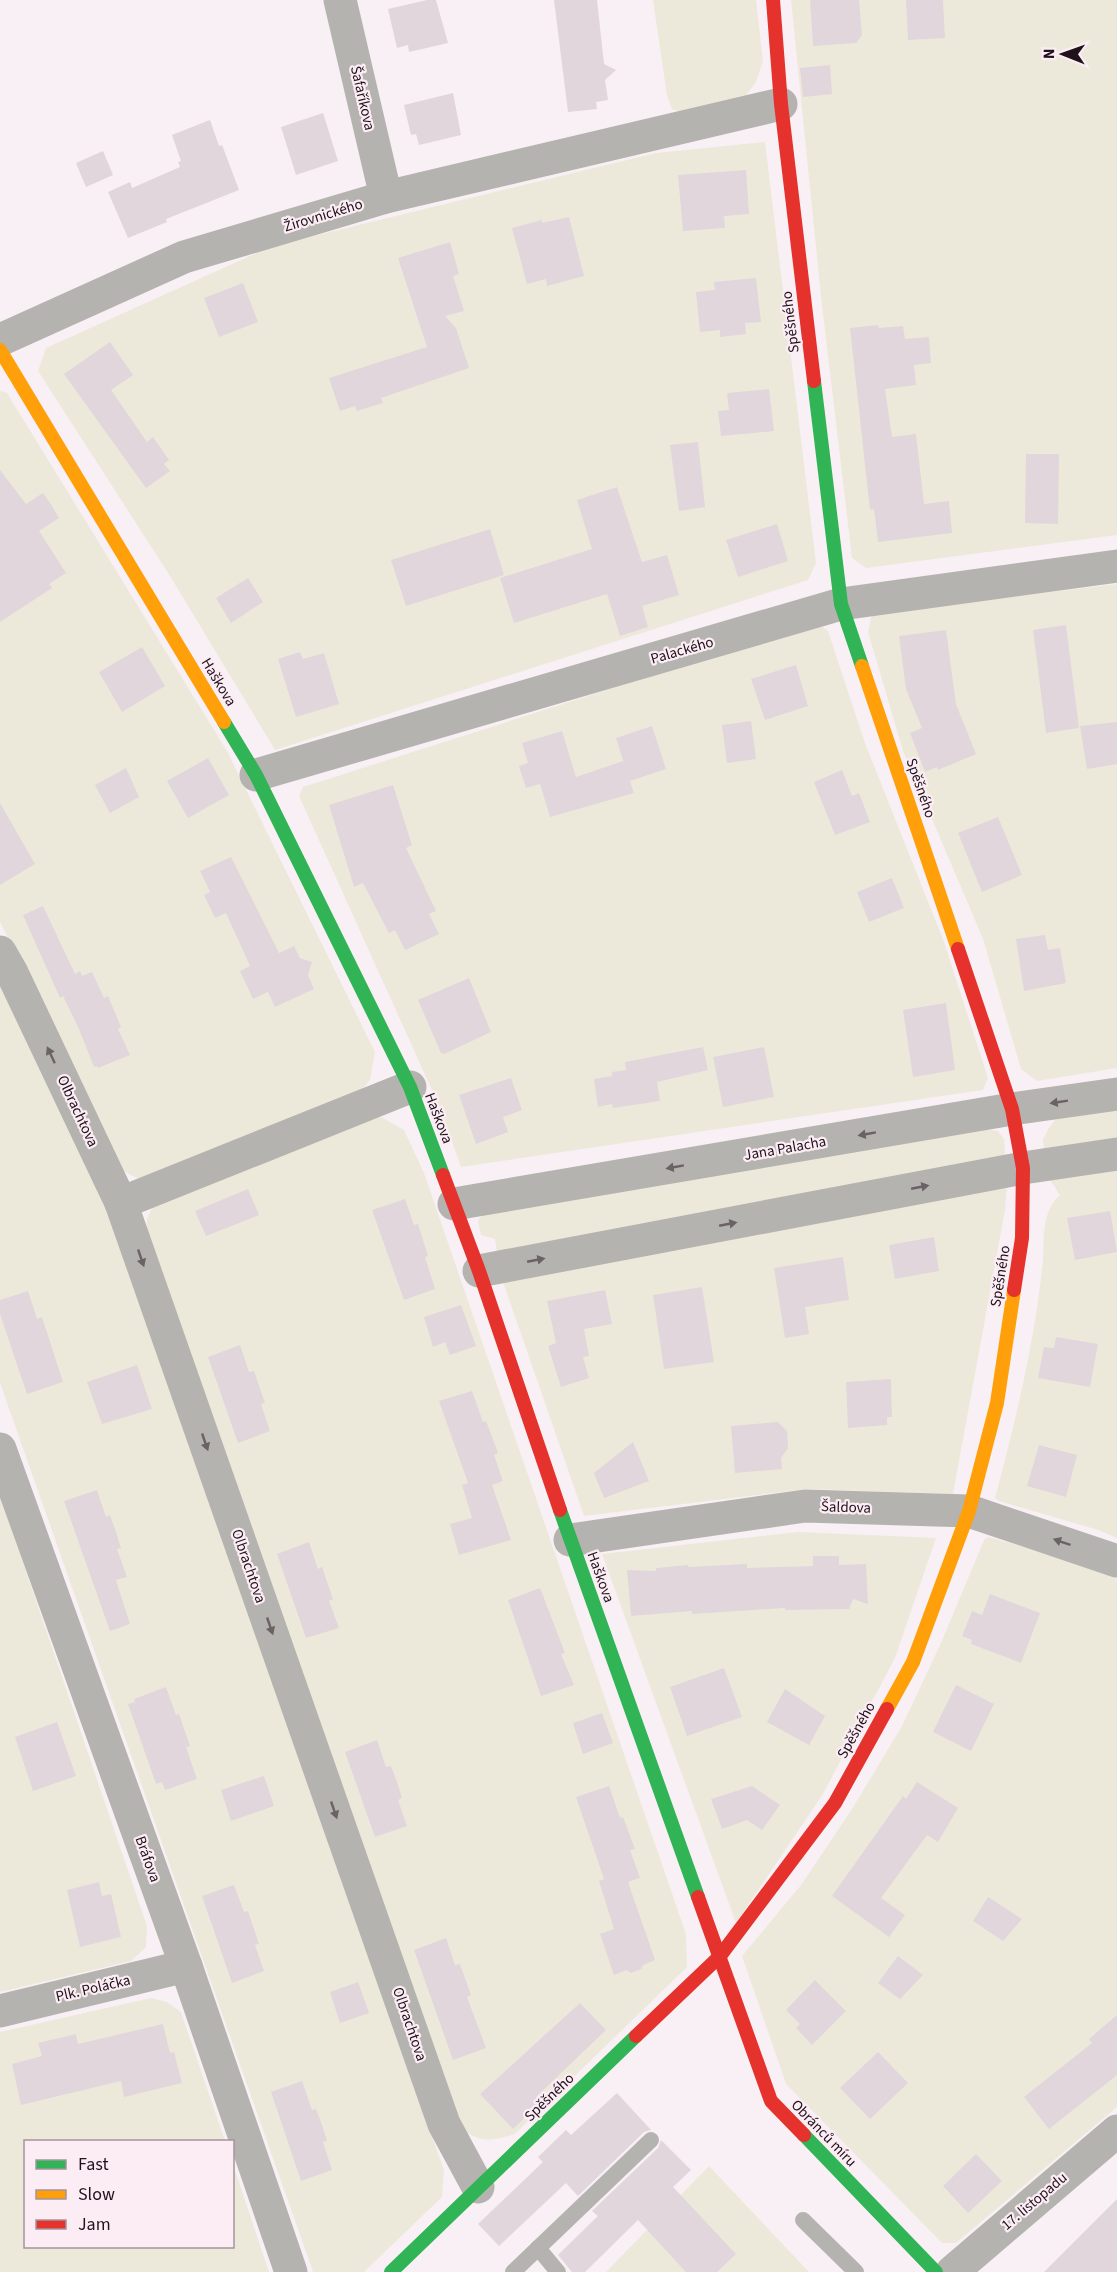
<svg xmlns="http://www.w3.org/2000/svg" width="1117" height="2272" font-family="'Source Sans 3',sans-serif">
  <rect width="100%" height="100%" fill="#f8f0f5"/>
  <!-- green -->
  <g fill="#ede9da">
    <polygon points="653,0 756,0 763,61 756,82 743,99 686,114 672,109 667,96"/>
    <polygon points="791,0 1117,0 1117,535 866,568 852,558 821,297"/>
    <polygon points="765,142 816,563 808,580 275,750 170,576 38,371 46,348 272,246 656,153"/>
    <polygon points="0,391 7,393 227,751 375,1052 370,1080 358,1095 140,1180 117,1167 70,1062 0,922"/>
    <polygon points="1117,584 1117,1068 1037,1081 1021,1069 983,939 903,751 868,632 872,614"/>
    <polygon points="817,623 828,631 865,743 944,942 988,1078 983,1090 461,1167 441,1110 299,796 303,787"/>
    <polygon points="0,971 75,1138 117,1236 444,2170 442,2197 364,2272 313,2272 0,1383"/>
    <path d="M 1117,1108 L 1117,1538 L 1098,1530 L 999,1501 L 995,1498 C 1016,1419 1035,1341 1043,1259 C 1044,1238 1042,1210 1060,1195 L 1046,1174 L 1043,1140 L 1049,1128 L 1055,1120 L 1067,1116 Z"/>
    <path d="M 381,1117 L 404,1130 L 424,1173 L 686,1934 L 687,1967 L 515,2134 C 483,2144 477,2141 451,2121 L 146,1239 L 147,1219 L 155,1201 L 354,1122 Z"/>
    <polygon points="984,1129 998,1131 1004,1139 1007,1185 1005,1210 953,1494 807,1489 584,1516 500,1273 495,1239 481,1235 478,1221 482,1214"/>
    <polygon points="0,1495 147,1926 146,1947 131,1961 0,1992"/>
    <polygon points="798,1532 936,1538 895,1658 823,1794 736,1923 602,1554"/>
    <polygon points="988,1537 1066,1558 1117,1579 1117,2107 956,2243 942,2243 786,2084 742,1956 801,1885 852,1809 902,1726 941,1643 984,1540"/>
    <polygon points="151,1998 167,2002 181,2012 225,2141 26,2142 26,2246 232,2246 233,2164 269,2272 0,2272 0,2032"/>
    <polygon points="709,2166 809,2272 606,2272"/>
  </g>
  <!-- building -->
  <g fill="#e0d6dc">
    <polygon points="427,0 436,0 448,43 409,52 408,45 397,48 388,9"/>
    <polygon points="554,0 597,0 604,64 616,70 605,80 608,100 596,102 597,109 568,112"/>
    <polygon points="810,0 859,0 862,35 856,43 813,46"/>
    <polygon points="906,0 943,0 945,38 908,40"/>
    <polygon points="830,65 832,94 803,97 800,68"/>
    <polygon points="453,93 461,135 419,145 416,134 411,135 404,105"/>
    <polygon points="323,113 338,161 296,175 281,127"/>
    <polygon points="210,120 219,146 222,145 239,190 166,219 167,222 128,238 108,192 130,182 132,188 180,167 178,162 181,161 172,135"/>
    <polygon points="103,151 113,175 86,187 76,163"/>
    <polygon points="746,170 749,214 724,216 725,228 683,231 678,175"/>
    <polygon points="569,217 584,276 547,286 546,279 527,284 512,228 542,220 542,223"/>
    <polygon points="450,242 459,274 453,276 464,311 445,316 456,328 469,368 381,398 383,403 357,411 355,406 340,411 329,378 427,347 398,258"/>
    <polygon points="756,278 761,322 745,323 746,334 720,337 720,330 700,332 696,292 715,290 714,282"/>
    <polygon points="243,283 258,322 219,337 204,298"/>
    <polygon points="878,325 879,328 903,326 905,339 929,337 931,363 914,365 916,385 885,389 892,437 916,434 924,504 949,501 952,533 878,542 874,509 870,510 850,328"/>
    <polygon points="110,342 133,375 111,390 147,442 153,437 169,460 164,464 170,471 146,488 64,374"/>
    <polygon points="769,389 774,431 721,436 718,411 729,410 727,393"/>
    <polygon points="698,442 705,507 679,511 670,445"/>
    <polygon points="1026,454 1059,454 1058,524 1025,523"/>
    <polygon points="0,470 26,504 43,493 52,506 59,518 39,531 66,573 49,584 52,588 0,622"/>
    <polygon points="617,487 642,562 667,555 679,595 642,606 648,627 620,636 607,594 514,623 500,578 592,549 577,500"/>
    <polygon points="777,524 788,561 738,577 726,540"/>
    <polygon points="490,529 504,575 406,606 391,560"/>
    <polygon points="248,578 263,602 231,623 216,598"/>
    <polygon points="1066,625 1079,728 1046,733 1033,630"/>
    <polygon points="946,630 956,704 976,754 938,770 937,767 925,772 910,733 922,728 906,689 899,636"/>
    <polygon points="142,647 165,686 122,712 99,672"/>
    <polygon points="300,652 303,659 324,653 339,704 296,717 278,659"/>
    <polygon points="796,665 808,706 765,720 751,679"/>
    <polygon points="751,721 756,759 727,763 722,725"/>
    <polygon points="1117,722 1117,764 1087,769 1080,726"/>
    <polygon points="652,726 666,769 630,781 634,793 550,817 540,784 526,788 519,766 528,763 522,743 562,731 576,777 623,761 627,773 616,738"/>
    <polygon points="208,758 229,795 188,818 167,781"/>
    <polygon points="126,768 139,797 110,813 95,785"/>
    <polygon points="842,770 852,796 859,793 870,822 835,835 814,782"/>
    <polygon points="393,785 412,845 406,848 436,911 429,914 439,934 405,950 395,930 389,933 363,883 354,887 329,805"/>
    <polygon points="0,803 35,864 0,885"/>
    <polygon points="998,817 1022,875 982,892 958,833"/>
    <polygon points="231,857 279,953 294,946 300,958 312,962 308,975 314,989 275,1007 268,992 253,999 240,971 250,966 226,913 215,918 204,895 210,892 200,871"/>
    <polygon points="892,878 904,908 869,922 857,892"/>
    <polygon points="43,906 75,974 80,971 82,976 92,972 104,998 108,996 121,1027 118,1029 130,1055 98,1068 97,1066 94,1067 79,1029 63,996 60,998 23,915"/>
    <polygon points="1045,935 1048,950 1060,948 1066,983 1024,991 1016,939"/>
    <polygon points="469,978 491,1032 444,1054 441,1053 418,1000"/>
    <polygon points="946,1003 955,1070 913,1077 903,1010"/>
    <polygon points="703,1047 708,1070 657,1082 660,1101 613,1108 612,1104 598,1107 594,1079 612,1076 612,1072 626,1070 625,1062"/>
    <polygon points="764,1047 774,1097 723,1107 713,1057"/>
    <polygon points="511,1078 522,1110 503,1117 508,1132 476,1144 459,1095"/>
    <polygon points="248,1189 259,1215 206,1236 195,1211"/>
    <polygon points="405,1199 414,1225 418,1224 428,1256 425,1257 435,1289 404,1300 372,1210"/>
    <polygon points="1110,1211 1117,1252 1075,1260 1067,1218"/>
    <polygon points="934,1237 939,1271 895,1279 889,1245"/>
    <polygon points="843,1257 849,1300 805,1307 809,1334 785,1338 774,1268"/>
    <polygon points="702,1287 714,1362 664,1369 653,1295"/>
    <polygon points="605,1290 612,1324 584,1329 589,1356 583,1357 589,1378 561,1387 548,1346 556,1343 547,1301"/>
    <polygon points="28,1291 37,1319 42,1317 63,1382 27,1394 0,1314 0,1300"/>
    <polygon points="461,1305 476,1346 450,1355 445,1342 433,1347 424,1317"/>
    <polygon points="1056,1337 1098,1344 1090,1387 1038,1378 1044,1347 1054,1348"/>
    <polygon points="240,1345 249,1372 254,1371 265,1403 261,1404 270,1431 238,1443 208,1357"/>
    <polygon points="137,1365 152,1409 102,1424 87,1382"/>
    <polygon points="891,1379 892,1417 887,1417 887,1425 848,1428 846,1382"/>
    <polygon points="472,1391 483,1422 486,1421 498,1453 494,1455 503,1481 492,1485 511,1540 459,1555 450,1524 472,1518 462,1485 468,1483 439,1401"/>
    <polygon points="778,1422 787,1431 788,1448 781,1458 782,1469 735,1473 731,1426"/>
    <polygon points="633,1442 649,1481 604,1498 594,1473"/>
    <polygon points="1039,1445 1077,1455 1066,1497 1027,1486"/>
    <polygon points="97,1490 106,1517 110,1515 116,1532 121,1548 117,1549 127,1577 116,1580 130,1624 110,1631 64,1501"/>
    <polygon points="309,1542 318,1569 322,1567 333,1599 329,1601 339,1628 306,1638 277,1554"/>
    <polygon points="813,1556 839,1556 839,1565 866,1564 868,1604 853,1599 849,1609 785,1610 785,1608 692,1614 692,1611 631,1616 627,1570 656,1571 656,1568 688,1565 688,1567 747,1564 747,1568 813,1566"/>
    <polygon points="540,1588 565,1653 561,1654 574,1685 541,1696 508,1600"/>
    <polygon points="990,1594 1040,1613 1021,1663 971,1644 972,1640 962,1636 972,1611 982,1615"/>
    <polygon points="724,1668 742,1717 687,1736 670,1687"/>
    <polygon points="956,1685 994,1704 971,1751 933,1732"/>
    <polygon points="166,1687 176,1715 179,1714 190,1746 186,1747 197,1779 165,1790 162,1782 156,1784 128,1704 135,1702 134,1699"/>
    <polygon points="785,1689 825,1716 809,1745 767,1722"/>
    <polygon points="602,1713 613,1743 583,1754 573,1723"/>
    <polygon points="57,1722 76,1776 33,1791 15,1737"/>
    <polygon points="377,1740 386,1767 391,1766 397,1782 402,1798 398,1800 407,1826 375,1837 345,1752"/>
    <polygon points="264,1776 274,1806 231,1821 221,1790"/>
    <polygon points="917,1782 958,1808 938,1842 927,1835 881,1898 905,1915 889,1937 832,1896 903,1796 906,1799"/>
    <polygon points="609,1786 620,1818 623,1817 635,1849 630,1850 640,1878 628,1882 655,1960 643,1965 641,1969 631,1973 627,1970 614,1975 600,1934 614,1929 599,1881 604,1879 576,1797"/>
    <polygon points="752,1786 780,1805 762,1830 747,1820 722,1829 711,1799"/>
    <polygon points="99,1882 102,1896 111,1894 121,1937 80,1947 67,1890"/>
    <polygon points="234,1885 244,1912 248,1911 259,1944 255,1945 264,1971 232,1983 202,1896"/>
    <polygon points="988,1897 1022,1919 1003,1941 973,1921"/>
    <polygon points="446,1938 455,1965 460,1964 471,1995 467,1997 486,2048 453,2060 414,1950"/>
    <polygon points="898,1956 923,1975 900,1999 878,1983"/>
    <polygon points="815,1980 846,2011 812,2045 796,2028 800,2024 786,2010"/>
    <polygon points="358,1982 369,2013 340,2023 330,1992"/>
    <polygon points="580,2003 606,2030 536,2097 541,2102 513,2129 480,2094"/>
    <polygon points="1117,2015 1117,2075 1049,2129 1024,2097 1092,2043 1089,2039"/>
    <polygon points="163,2024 170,2053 174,2052 182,2083 124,2097 121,2081 21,2105 12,2064 42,2056 38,2043 76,2034 78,2044"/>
    <polygon points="878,2052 908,2083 870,2119 840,2088"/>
    <polygon points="302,2081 312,2110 316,2109 322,2125 327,2141 323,2142 332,2170 301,2181 271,2092"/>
    <polygon points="617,2093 651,2130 644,2132 578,2196 566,2183 499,2246 478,2224 543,2162 538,2157 566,2130 571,2135"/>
    <polygon points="661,2140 691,2170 673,2187 736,2254 717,2272 686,2272 638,2220 585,2272 572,2272 558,2255 598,2216 592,2211 658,2148"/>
    <polygon points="976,2154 1002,2181 968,2213 943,2186"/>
    <polygon points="1117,2199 1117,2272 1044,2272"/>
  </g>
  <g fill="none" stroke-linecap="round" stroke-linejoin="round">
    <!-- lane -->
    <g stroke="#b5b3af" stroke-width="16">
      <polyline points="803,2220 856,2272"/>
      <polyline points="538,2248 558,2272"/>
      <polyline points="513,2272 651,2140"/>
    </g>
    <!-- street -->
    <g stroke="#b5b3af" stroke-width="33">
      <polyline points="340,0 386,197"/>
      <polyline points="0,340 184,257 386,197 781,104"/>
      <polyline points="256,775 841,604 1117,566"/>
      <polyline points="0,952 12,973 121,1203 444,2124 478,2187"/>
      <polyline points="121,1203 410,1087"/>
      <polyline points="454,1204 1012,1109 1117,1094"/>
      <polyline points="479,1271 1023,1168 1117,1154"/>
      <polyline points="0,1449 186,1966 291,2272"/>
      <polyline points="570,1540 805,1506 969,1511 1117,1561"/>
      <polyline points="0,2011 186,1966"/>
      <polyline points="952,2272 1117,2131"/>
    </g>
    <!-- fast -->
    <g stroke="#30b455" stroke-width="14">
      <polyline points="814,381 841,604 862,666"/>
      <polyline points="224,722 256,775 410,1087 443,1175"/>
      <polyline points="560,1510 698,1897"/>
      <polyline points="804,2135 936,2272"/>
      <polyline points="391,2272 636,2036"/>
    </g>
    <!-- slow -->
    <g stroke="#ff9f0a" stroke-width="14">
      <polyline points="0,350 224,722"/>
      <polyline points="862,666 958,949"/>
      <polyline points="887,1709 913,1662 969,1511 997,1403 1014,1290"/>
    </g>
    <!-- jam -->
    <g stroke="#e5322d" stroke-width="14">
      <polyline points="773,0 781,104 814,381"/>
      <polyline points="958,949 1012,1109 1023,1168 1022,1238 1014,1290"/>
      <polyline points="443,1175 479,1271 560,1510"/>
      <polyline points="698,1897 771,2101 804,2135"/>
      <polyline points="636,2036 720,1956 835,1803 887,1709"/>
    </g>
  </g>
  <!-- one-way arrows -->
  <defs><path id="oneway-solid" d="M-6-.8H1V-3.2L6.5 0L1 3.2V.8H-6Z" transform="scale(1.5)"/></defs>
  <g fill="#6a6264">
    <use href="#oneway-solid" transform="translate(51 1055) rotate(-115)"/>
    <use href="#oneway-solid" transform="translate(1059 1102) rotate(171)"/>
    <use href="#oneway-solid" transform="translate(867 1134) rotate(170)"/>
    <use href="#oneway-solid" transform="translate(675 1167) rotate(170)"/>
    <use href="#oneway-solid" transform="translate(920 1187) rotate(-11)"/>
    <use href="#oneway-solid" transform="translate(728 1224) rotate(-11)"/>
    <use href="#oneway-solid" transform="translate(141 1258) rotate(71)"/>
    <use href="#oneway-solid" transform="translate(536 1260) rotate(-11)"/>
    <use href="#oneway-solid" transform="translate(205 1442) rotate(71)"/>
    <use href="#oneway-solid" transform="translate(1062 1542) rotate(-161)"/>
    <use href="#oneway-solid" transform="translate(270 1626) rotate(71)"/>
    <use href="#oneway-solid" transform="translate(334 1810) rotate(71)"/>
  </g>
  <g text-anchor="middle" stroke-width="4.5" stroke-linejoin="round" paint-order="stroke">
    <!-- street labels -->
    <g font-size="15" fill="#1f121a" stroke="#fcedf5">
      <text transform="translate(363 98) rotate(77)" y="5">Šafaříkova</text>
      <text transform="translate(323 215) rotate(-17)" y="5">Žirovnického</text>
      <text transform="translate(790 322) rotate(-97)" y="5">Spěšného</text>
      <text transform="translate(682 650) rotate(-16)" y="5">Palackého</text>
      <text transform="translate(219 682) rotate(59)" y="5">Haškova</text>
      <text transform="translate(921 788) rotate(71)" y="5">Spěšného</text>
      <text transform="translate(78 1111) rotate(65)" y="5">Olbrachtova</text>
      <text transform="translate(439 1118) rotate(69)" y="5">Haškova</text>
      <text transform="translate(785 1148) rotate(-10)" y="5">Jana Palacha</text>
      <text transform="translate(1000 1276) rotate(-81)" y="5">Spěšného</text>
      <text transform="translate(846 1507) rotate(2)" y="5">Šaldova</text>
      <text transform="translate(249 1566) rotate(71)" y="5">Olbrachtova</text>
      <text transform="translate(601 1577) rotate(70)" y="5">Haškova</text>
      <text transform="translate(856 1730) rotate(-61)" y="5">Spěšného</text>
      <text transform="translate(148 1859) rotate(70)" y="5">Bráfova</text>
      <text transform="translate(93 1988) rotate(-13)" y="5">Plk. Poláčka</text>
      <text transform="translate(410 2024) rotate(71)" y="5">Olbrachtova</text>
      <text transform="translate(549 2097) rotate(-44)" y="5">Spěšného</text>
      <text transform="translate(824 2133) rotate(46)" y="5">Obránců míru</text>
      <text transform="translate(1034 2201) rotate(-40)" y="5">17. listopadu</text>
    </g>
  </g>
  <!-- legend -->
  <rect x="24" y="2140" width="210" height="108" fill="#fcedf5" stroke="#a4959d" stroke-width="1.5"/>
  <rect x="36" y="2160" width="30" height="9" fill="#30b455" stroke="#a4959d" stroke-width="1.5"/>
  <text x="78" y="2170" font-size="18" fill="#1f121a">Fast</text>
  <rect x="36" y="2190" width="30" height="9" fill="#ff9f0a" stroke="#a4959d" stroke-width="1.5"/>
  <text x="78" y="2200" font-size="18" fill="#1f121a">Slow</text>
  <rect x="36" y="2220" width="30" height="9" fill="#e5322d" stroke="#a4959d" stroke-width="1.5"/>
  <text x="78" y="2230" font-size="18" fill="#1f121a">Jam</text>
  <!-- north arrow -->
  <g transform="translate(1063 54) rotate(271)" stroke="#fcedf5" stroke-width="4.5" paint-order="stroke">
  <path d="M0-4.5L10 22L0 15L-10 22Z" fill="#1f121a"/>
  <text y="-9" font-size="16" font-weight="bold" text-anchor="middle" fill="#1f121a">N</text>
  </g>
</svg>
